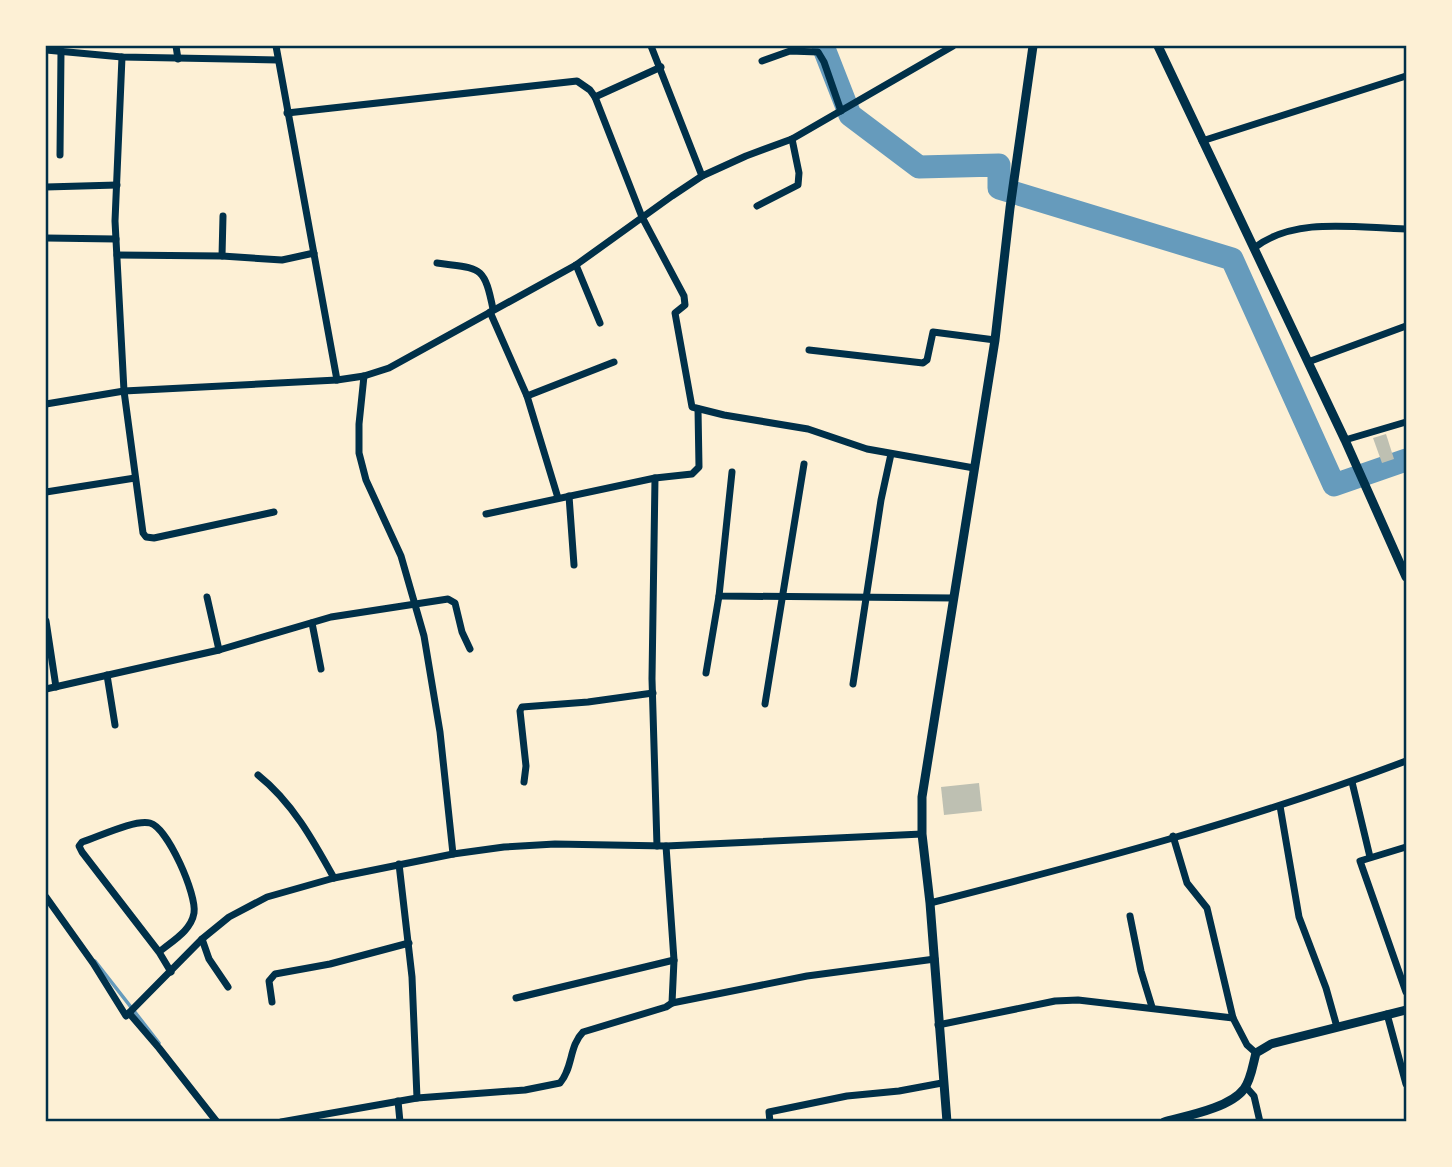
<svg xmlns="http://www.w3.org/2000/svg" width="1452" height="1167" font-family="Poppins,sans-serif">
  <rect width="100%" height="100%" fill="#fdf0d5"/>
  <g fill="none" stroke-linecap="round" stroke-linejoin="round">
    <!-- stream -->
    <polyline stroke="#669bbc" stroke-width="3.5" points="95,961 159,1043"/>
    <!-- river -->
    <polyline stroke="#669bbc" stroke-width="23" points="823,46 850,115 919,167 999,165 999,188 1232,259 1334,485 1406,460"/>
  </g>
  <!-- building -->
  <g fill="#bec0b2">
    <polygon points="1386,434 1394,459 1382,463 1373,438"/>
    <polygon points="979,783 982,811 944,815 941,787"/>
  </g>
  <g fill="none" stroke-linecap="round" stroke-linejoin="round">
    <!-- minor -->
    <g stroke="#003049" stroke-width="7">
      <polyline points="176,46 178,59"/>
      <polyline points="276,46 337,380"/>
      <polyline points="651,46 702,176"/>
      <polyline points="46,50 122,57 278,60"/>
      <polyline points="122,57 115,221 124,391 143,533 146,537 154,538 274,512"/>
      <polyline points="762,61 790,51 818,52 824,62 841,111"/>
      <polyline points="595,97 661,67"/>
      <polyline points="287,113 577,81 590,90 595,97 642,217 684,296 685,305 675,313 692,407 724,415 808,429 867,449 974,468"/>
      <polyline points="1202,141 1406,76"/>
      <polyline points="60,155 61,51"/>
      <polyline points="46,187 117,185"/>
      <polyline points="757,206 798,185 799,173 792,139"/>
      <polyline points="223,216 222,256 282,260 314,253"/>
      <polyline points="46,238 116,239"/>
      <path d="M 1254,248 C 1295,216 1357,228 1406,229"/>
      <polyline points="117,255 222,256"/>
      <path d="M 437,263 C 480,269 484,264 493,309"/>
      <polyline points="576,265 600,323"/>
      <polyline points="490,312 527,396 558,498"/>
      <polyline points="809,350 923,363 927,360 933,332 995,340"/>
      <polyline points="1308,362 1406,326"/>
      <polyline points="364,376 359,424 359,453 366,480 401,556 424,636 440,732 453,854"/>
      <polyline points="527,396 614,362"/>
      <polyline points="46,404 124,391 337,380 364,376 389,368 576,265 672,196 702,176 746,156 792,139 953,46"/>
      <polyline points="1345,440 1406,422"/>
      <polyline points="732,472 719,596 954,598"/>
      <polyline points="655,478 652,679 657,846"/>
      <polyline points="46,492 135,478"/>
      <polyline points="569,496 574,565"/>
      <polyline points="486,514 655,478 692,474 699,467 698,409"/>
      <polyline points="207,597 219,650"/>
      <polyline points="46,621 56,687"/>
      <polyline points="312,623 321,669"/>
      <polyline points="706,673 719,596"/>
      <polyline points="107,675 115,725"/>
      <polyline points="853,684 881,500 891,454"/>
      <polyline points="46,689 219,650 331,617 448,599 455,603 462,632 470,649"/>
      <polyline points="765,704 804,464"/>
      <path d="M 258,775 C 292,802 313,840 334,878"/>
      <polyline points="524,782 526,766 520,711 522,707 588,702 653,693"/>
      <polyline points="1352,782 1370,857"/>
      <polyline points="1280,806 1299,917 1326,988 1337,1027"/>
      <polyline points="1173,836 1187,883 1207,908 1233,1018 1247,1045 1256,1053"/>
      <polyline points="1406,847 1360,861 1406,992"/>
      <polyline points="399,864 412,977 417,1098"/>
      <polyline points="46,897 93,963 126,1016 202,939 229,917 267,897 334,878 453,854 504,847 555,844 666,846 922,834"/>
      <path d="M 930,903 C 1091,862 1251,820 1406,761"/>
      <polyline points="1130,916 1141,971 1152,1007"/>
      <polyline points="202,939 209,959 228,987"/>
      <path d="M 159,952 C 172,941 191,931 194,913 C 197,895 168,828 150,823 C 135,819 98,837 82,842 L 79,846 L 82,852 L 159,952 L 171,972"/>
      <polyline points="516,998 674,960"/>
      <polyline points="272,1002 269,981 275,974 330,964 409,943"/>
      <polyline points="672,1003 807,976 935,959"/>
      <polyline points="129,1013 159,1048 217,1122"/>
      <polyline points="1387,1014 1406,1084"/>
      <polyline points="938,1025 1055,1001 1078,1000 1233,1018"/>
      <polyline points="1246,1087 1254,1096 1260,1122"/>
      <polyline points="398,1101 400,1122"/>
      <path d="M 281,1122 L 417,1098 L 525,1090 L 560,1083 C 573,1068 569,1046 583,1032 L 666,1007 L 672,1003 L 674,960 L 666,846"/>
      <polyline points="770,1122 769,1112 847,1096 899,1091 942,1083"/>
    </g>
    <!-- tertiary -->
    <g stroke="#003049" stroke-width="9">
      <polyline points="1158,46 1345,440 1406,577"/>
      <polyline points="947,1122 930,903 922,834 922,797 995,340 1010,208 1033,46"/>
      <path d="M 1164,1122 C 1186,1116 1230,1108 1244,1089 C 1251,1080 1253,1064 1256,1053 L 1271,1044 L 1406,1010"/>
    </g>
  </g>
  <!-- border -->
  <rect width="1452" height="1167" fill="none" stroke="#fdf0d5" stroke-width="94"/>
  <rect x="47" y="47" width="1358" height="1073" fill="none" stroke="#003049" stroke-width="2.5"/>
</svg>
